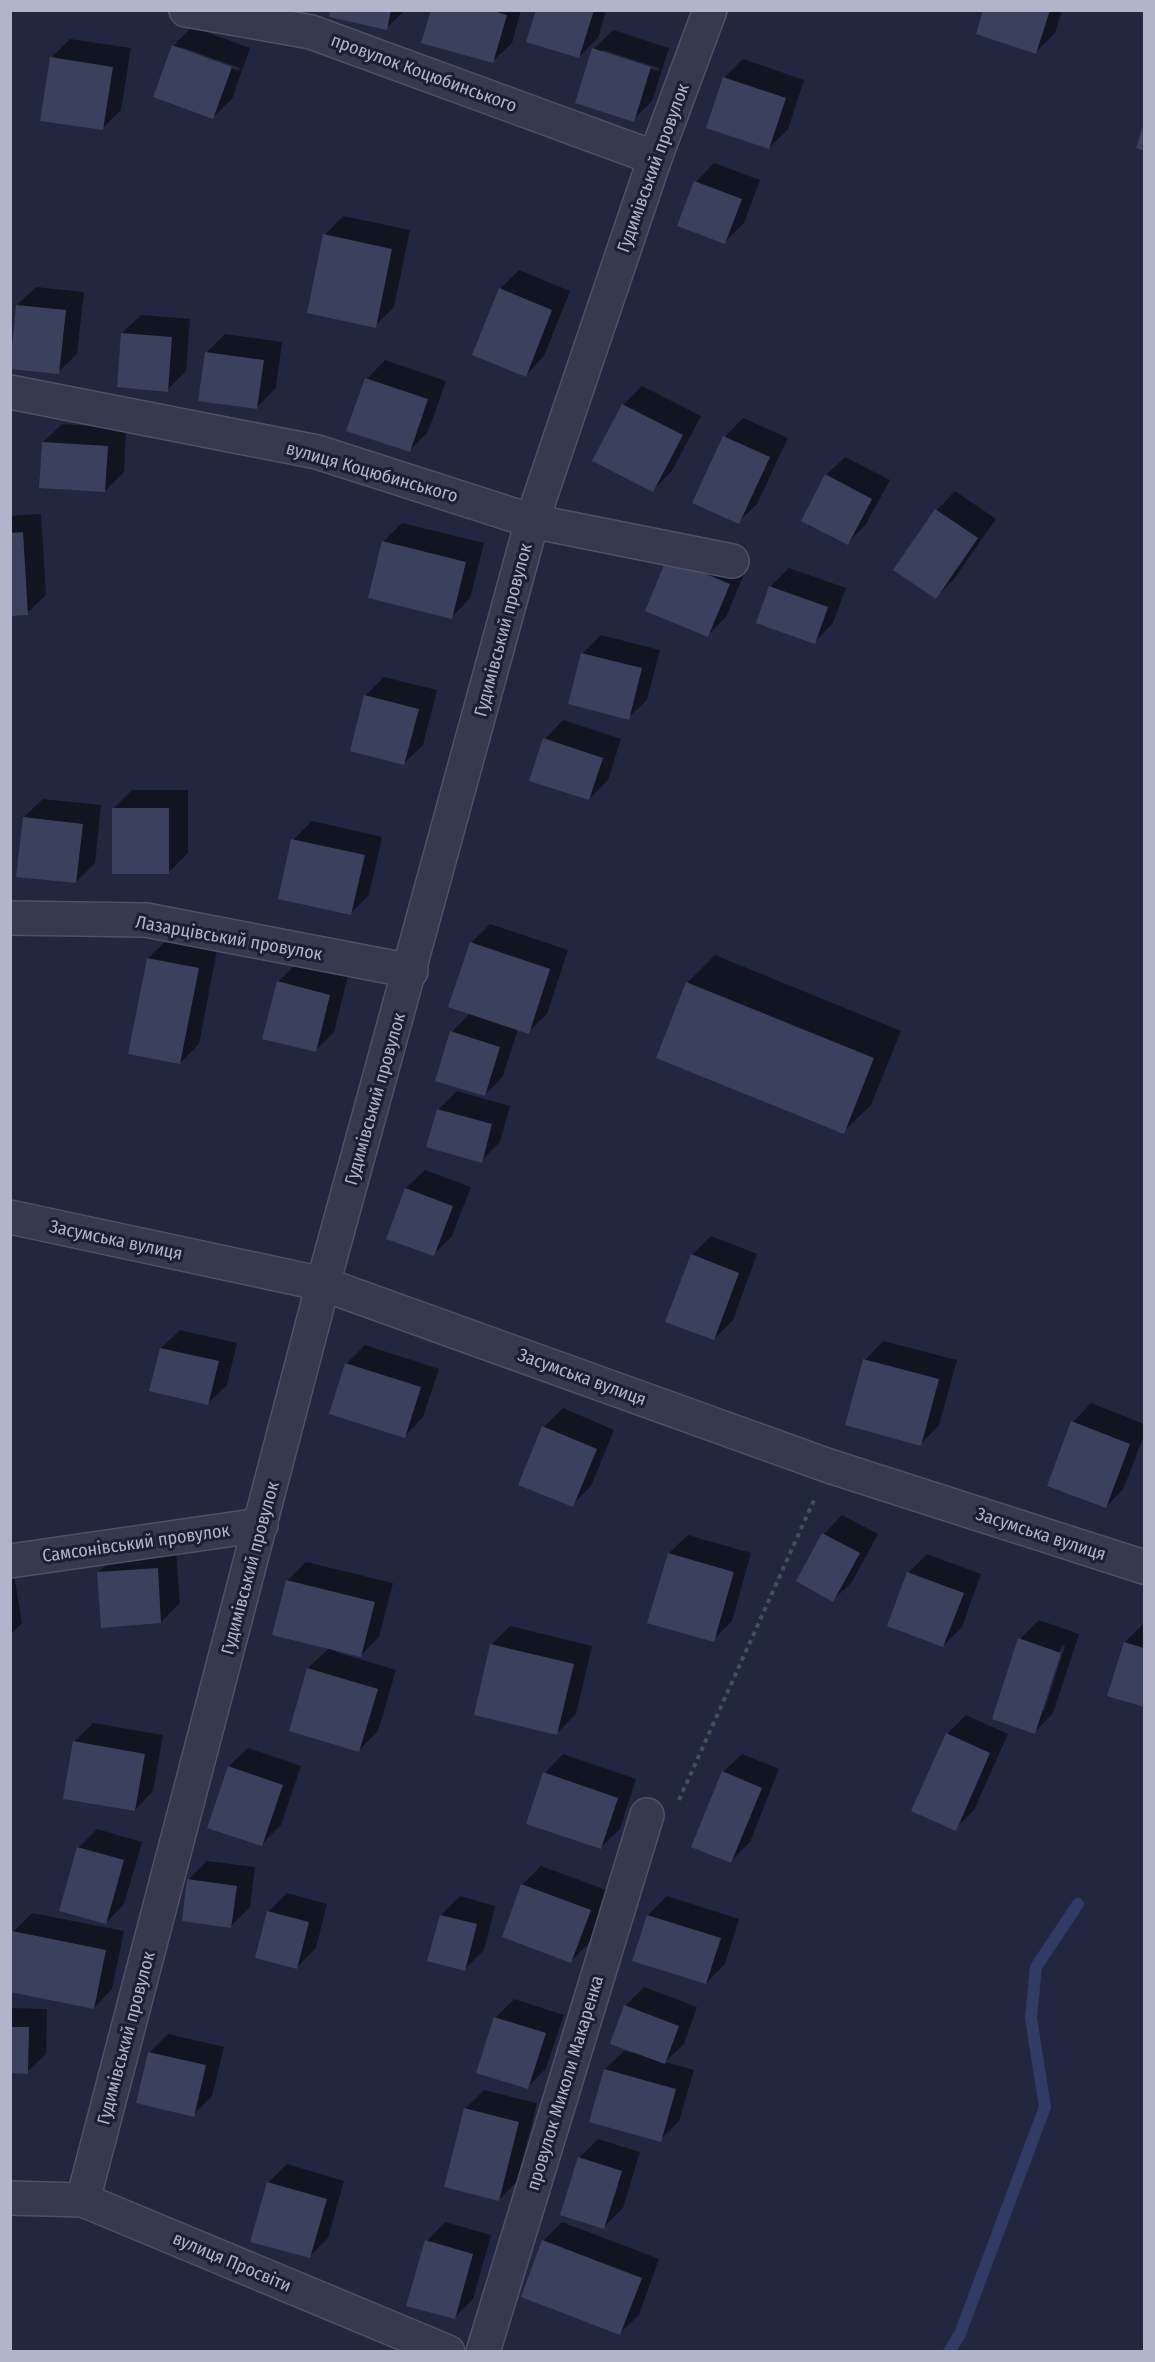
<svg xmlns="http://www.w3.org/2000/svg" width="1155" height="2362" font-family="'Fira Sans Condensed',sans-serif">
  <rect width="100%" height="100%" fill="#21273e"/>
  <!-- shadow -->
  <g fill="#0007" fill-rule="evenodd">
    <polygon points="332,10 405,10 386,29"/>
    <polygon points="432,10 521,10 512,43 493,61"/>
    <polygon points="537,10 606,10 598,38 579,57"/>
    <polygon points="985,10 1062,10 1055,33 1036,52"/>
    <path d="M 192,27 L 250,48 L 232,99 L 213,117 L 173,46 ZM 181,47 L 240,68 L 239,71 L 181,50 Z"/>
    <path d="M 613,30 L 669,48 L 652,101 L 633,120 L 594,49 ZM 603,50 L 659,68 L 658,71 L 603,53 Z"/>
    <polygon points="70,39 131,48 121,110 102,129 51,58"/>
    <polygon points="743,59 804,80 788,129 769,148 724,78"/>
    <polygon points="714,163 760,180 744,223 725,242 696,182"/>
    <polygon points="343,216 410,230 394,307 375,326 325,235"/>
    <polygon points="519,270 570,291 544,356 526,375 500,289"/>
    <polygon points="36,287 84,292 77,354 58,372 17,305"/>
    <polygon points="141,315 190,319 186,371 167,390 122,333"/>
    <polygon points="225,334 282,342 276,388 257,407 206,353"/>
    <polygon points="385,360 446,381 428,432 409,451 367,379"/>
    <polygon points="642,386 701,416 672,471 653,490 623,405"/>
    <polygon points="743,418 788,438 757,504 738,522 725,437"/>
    <polygon points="62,424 126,428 124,472 105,491 43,442"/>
    <polygon points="845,457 890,480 866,524 848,543 826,475"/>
    <polygon points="955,491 996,519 954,579 936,597 895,570 937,510"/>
    <polygon points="41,514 46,595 27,613 10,614 10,516"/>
    <polygon points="402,523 484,543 470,598 452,617 383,542"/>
    <polygon points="687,540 748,565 726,617 708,635"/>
    <polygon points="789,568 846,588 833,623 815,642 770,587"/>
    <polygon points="601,635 660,650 647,700 628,718 582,654"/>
    <polygon points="384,677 437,690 423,745 404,763 365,696"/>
    <polygon points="563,720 621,739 608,780 589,799 545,739"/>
    <polygon points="132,790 188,790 188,853 169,872 113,809"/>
    <polygon points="43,799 101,805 95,863 76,882 24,817"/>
    <polygon points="312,821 382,837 369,895 350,914 293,840"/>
    <polygon points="490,924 568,950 547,1014 528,1032 518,1029 503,1076 485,1095 452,1032 470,1013 471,943"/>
    <polygon points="167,940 217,950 199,1044 180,1063 148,958"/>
    <polygon points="715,955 901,1031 871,1105 843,1132 687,983"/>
    <polygon points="297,963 348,976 334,1032 315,1051 278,982"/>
    <polygon points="457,1091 510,1106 500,1142 481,1161 438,1110"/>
    <polygon points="425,1170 471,1187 452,1236 434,1254 406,1188"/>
    <polygon points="711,1236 757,1254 733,1320 714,1339 692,1255"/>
    <polygon points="180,1330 237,1343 227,1385 208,1403 161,1348"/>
    <polygon points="883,1341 957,1360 939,1425 921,1444 865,1360"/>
    <polygon points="365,1345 439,1369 423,1417 405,1436 346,1364"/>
    <polygon points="1091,1403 1144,1424 1144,1435 1124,1488 1106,1507 1073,1422"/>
    <polygon points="563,1408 614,1430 591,1486 572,1505 544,1427"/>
    <polygon points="842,1515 878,1534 852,1582 833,1600 824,1534"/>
    <polygon points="688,1535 751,1553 732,1621 713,1640 669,1553"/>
    <polygon points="176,1550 180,1603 161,1622 98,1573 117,1554"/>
    <polygon points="927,1554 981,1574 962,1627 943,1646 908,1573"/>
    <polygon points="306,1562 393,1583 379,1637 360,1656 337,1650 336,1652 396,1670 378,1731 359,1750 290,1730 308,1668 329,1648 287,1581"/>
    <polygon points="10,1575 14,1575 22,1623 10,1635"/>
    <path d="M 1039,1620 L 1079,1634 L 1053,1713 L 1035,1732 L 1020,1639 ZM 1062,1645 L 1065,1646 L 1044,1711 L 1041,1711 Z"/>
    <polygon points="1144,1623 1144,1706 1109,1695 1125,1642"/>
    <polygon points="510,1626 592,1646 576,1714 557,1733 491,1645"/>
    <polygon points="966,1715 1008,1734 974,1810 955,1829 947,1734"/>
    <polygon points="93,1723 163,1735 153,1791 135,1810 74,1742"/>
    <polygon points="248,1748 301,1766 281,1825 262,1844 229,1766"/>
    <polygon points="563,1754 636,1779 620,1829 601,1847 545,1773"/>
    <polygon points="742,1754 779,1769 750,1842 731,1861 723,1772"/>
    <polygon points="97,1829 142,1842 124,1904 106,1923 78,1848"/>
    <polygon points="207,1861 255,1867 250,1907 231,1926 188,1880"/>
    <polygon points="541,1866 609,1891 590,1942 571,1961 522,1885"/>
    <polygon points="287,1893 327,1904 316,1948 297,1967 268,1912"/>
    <polygon points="460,1896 495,1906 484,1950 465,1969 441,1915"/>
    <polygon points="667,1896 739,1919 725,1964 706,1983 634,1960 648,1915"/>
    <polygon points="32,1913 124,1931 112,1989 94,2008 10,1991 10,1946 13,1932"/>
    <polygon points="644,1987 697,2007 684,2044 665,2062 694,2070 679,2121 660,2140 605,2069 624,2051 633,2053 625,2006"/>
    <polygon points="514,1999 564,2015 546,2068 528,2087 495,2018"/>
    <polygon points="10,2008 47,2009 46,2054 27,2072 10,2072"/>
    <polygon points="168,2034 224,2047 212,2096 193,2115 150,2052"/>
    <polygon points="484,2090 537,2103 517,2181 499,2200 465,2109"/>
    <polygon points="598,2139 640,2152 623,2208 604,2227 579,2158"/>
    <polygon points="287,2164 344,2181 328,2238 310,2256 268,2183"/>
    <polygon points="445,2222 491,2235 473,2299 454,2318 427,2241"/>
    <polygon points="562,2222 659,2259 639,2315 620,2333 543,2241"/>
  </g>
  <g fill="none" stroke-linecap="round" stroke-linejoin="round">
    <!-- stream -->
    <polyline stroke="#313c65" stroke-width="12" points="949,2352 960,2334 1045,2107 1031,2018 1036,1967 1078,1904"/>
  </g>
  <!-- building -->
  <g fill="#3a415d">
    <polygon points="330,10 391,10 387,30 329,17"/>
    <polygon points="431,10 489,10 507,15 493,63 421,43"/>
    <polygon points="536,10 594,10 579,58 526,42"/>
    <polygon points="983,10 1050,10 1036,54 976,34"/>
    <polygon points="172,45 232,67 213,119 153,97"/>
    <polygon points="592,48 651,67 634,122 575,103"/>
    <polygon points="50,57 113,67 103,130 40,121"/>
    <polygon points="723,77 786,98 769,149 706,128"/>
    <polygon points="1144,123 1144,151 1136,148"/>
    <polygon points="694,181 742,199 725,244 677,226"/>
    <polygon points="323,234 392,249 376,328 307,313"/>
    <polygon points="499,288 552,310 526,377 472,355"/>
    <polygon points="16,305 66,310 59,374 10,369"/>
    <polygon points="121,333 172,337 168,392 117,387"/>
    <polygon points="205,352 264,360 257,409 198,401"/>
    <polygon points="365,378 428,399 410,452 346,431"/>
    <polygon points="622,404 683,435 653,492 592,461"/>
    <polygon points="723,436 770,457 739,524 692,503"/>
    <polygon points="42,442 108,446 105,492 39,488"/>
    <polygon points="825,474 872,499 848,545 801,521"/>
    <polygon points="935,509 978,538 936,599 893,570"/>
    <polygon points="23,532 28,615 10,616 10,533"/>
    <polygon points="382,541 466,562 452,619 368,598"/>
    <polygon points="667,558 730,584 708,637 645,611"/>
    <polygon points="769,586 828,607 815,644 756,623"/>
    <polygon points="581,653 642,668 629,720 568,704"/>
    <polygon points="364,695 419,709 404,765 350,751"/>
    <polygon points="543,738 603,758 589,800 529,781"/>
    <rect x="112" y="808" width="57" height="66"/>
    <polygon points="23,817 83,824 76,883 16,877"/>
    <polygon points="291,839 365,855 351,915 278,899"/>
    <polygon points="470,942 550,969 529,1034 448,1007"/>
    <polygon points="147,958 199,968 180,1064 128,1054"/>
    <polygon points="277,981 330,995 316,1052 262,1039"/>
    <polygon points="686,982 874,1058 844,1134 656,1058"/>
    <polygon points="450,1031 500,1047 485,1096 435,1081"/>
    <polygon points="437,1109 492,1124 482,1163 426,1147"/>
    <polygon points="405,1188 453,1206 434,1256 386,1239"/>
    <polygon points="691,1254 739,1273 714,1340 665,1322"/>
    <polygon points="160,1348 219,1361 208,1405 149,1391"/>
    <polygon points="863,1359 939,1379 921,1446 845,1425"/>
    <polygon points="345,1363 421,1387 405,1438 329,1414"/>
    <polygon points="1071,1421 1130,1444 1106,1508 1047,1486"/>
    <polygon points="542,1426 597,1449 573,1507 518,1485"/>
    <polygon points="822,1533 860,1553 833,1602 796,1581"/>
    <polygon points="668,1553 734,1572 714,1642 647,1623"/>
    <polygon points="158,1568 161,1623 101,1628 97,1572"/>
    <polygon points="907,1572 964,1593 943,1647 887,1626"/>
    <polygon points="286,1580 375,1602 361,1657 272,1635"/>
    <polygon points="1018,1638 1061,1653 1035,1734 992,1719"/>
    <polygon points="1124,1642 1144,1648 1144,1707 1107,1696"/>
    <polygon points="490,1644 574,1664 557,1735 474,1715"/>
    <polygon points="307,1668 378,1689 359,1752 289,1731"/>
    <polygon points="946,1733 990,1753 956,1831 911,1811"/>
    <polygon points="73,1741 145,1754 135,1811 63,1799"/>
    <polygon points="228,1766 283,1785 262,1846 207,1828"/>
    <polygon points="722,1771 762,1788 731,1863 691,1847"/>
    <polygon points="543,1772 618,1798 601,1849 526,1824"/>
    <polygon points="77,1847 124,1860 106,1924 59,1911"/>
    <polygon points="187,1879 237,1886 231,1928 182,1921"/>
    <polygon points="521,1884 591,1910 571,1963 502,1937"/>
    <polygon points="267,1911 309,1922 297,1969 255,1958"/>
    <polygon points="440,1915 477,1924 465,1971 427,1961"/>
    <polygon points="647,1915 721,1938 706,1984 632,1961"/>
    <polygon points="12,1931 106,1950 94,2009 10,1992"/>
    <polygon points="624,2005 679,2026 665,2064 610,2044"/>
    <polygon points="494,2017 546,2033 528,2089 476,2073"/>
    <polygon points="10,2027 29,2027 28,2074 10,2073"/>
    <polygon points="148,2052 206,2065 194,2117 136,2103"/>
    <polygon points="604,2069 676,2089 661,2142 589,2122"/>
    <polygon points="464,2108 519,2122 499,2201 444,2187"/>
    <polygon points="578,2157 622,2171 604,2229 560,2215"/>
    <polygon points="267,2182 327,2199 310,2258 250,2242"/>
    <polygon points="425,2240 473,2254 455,2319 406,2306"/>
    <polygon points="542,2240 642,2278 620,2335 521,2297"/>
  </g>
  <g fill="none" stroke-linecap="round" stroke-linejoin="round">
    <defs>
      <g id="minor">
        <polyline points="186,10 311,32 655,158"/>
        <polyline points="10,392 317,452 532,521 732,561"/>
        <polyline points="10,918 146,920 411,971"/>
        <polyline points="10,1217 323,1284 829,1466 1144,1567"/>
        <polyline points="10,1561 261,1525"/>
        <polyline points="10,2198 83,2200 448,2352"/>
        <polyline points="83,2200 323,1284 532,521 655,158 710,10"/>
        <polyline points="483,2352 647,1815"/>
      </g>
    </defs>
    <!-- minor casing -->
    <use href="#minor" stroke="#4d5266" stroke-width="36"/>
    <!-- path -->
    <polyline stroke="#3e5259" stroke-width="4" stroke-dasharray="4.5 4.5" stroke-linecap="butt" points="679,1800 814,1500"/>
    <!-- minor -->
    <use href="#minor" stroke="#353a4e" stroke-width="33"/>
  </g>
  <g text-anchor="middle" stroke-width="6" stroke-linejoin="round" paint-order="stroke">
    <!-- street labels -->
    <g font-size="18" fill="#b1b5ca" stroke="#1a1f33">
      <text transform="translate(424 73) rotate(20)" y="6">провулок Коцюбинського</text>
      <text transform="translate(653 168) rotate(-70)" y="6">Гудимівський провулок</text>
      <text transform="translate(372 472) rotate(16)" y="6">вулиця Коцюбинського</text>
      <text transform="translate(503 630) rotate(-75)" y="6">Гудимівський провулок</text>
      <text transform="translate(229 938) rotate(10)" y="6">Лазарцівський провулок</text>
      <text transform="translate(375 1099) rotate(-74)" y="6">Гудимівський провулок</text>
      <text transform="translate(116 1240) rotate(12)" y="6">Засумська вулиця</text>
      <text transform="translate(582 1377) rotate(20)" y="6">Засумська вулиця</text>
      <text transform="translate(1041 1534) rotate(18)" y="6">Засумська вулиця</text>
      <text transform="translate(136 1543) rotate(-8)" y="6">Самсонівський провулок</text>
      <text transform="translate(250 1568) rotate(-75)" y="6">Гудимівський провулок</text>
      <text transform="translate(126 2038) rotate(-75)" y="6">Гудимівський провулок</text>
      <text transform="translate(565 2083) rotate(-73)" y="6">провулок Миколи Макаренка</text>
      <text transform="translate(232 2262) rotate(23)" y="6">вулиця Просвіти</text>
    </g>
  </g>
  <!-- border -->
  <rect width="1155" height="2362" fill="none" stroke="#b1b5ca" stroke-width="24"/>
</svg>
